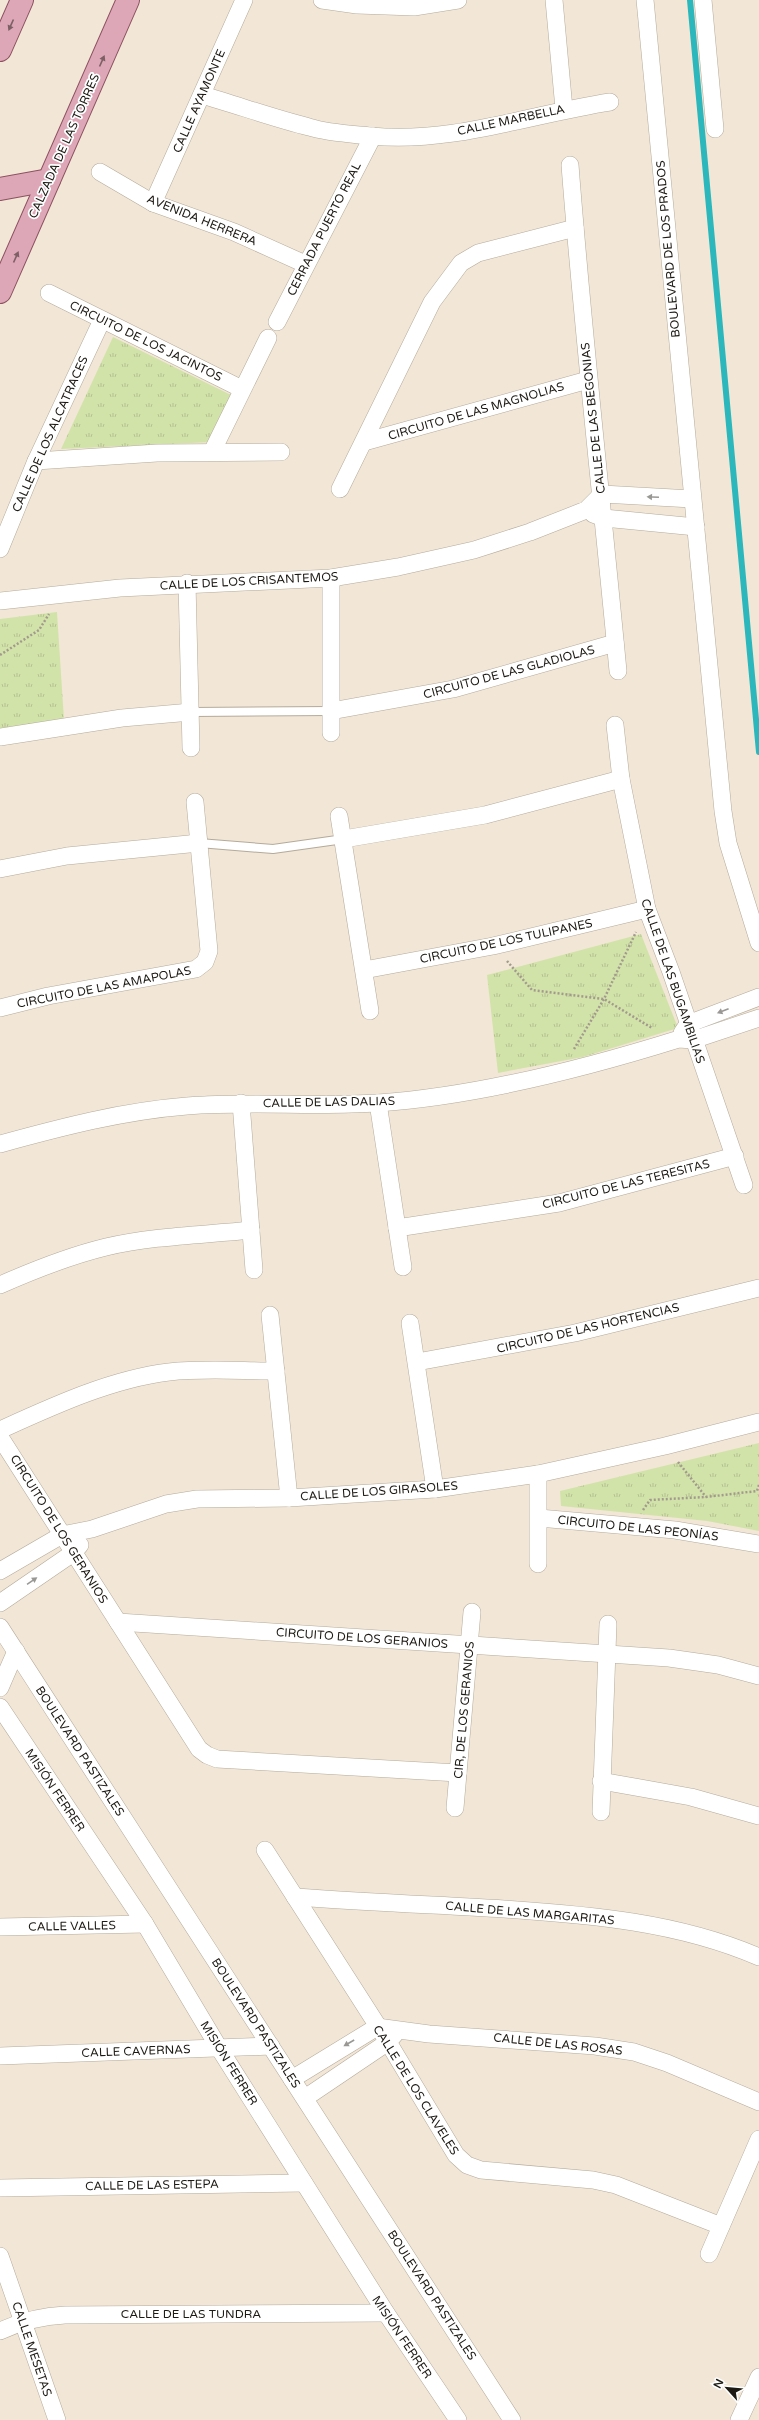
<svg xmlns="http://www.w3.org/2000/svg" width="759" height="2420" font-family="'Varela Round',sans-serif">
  <defs>
    <pattern id="grass-tufts" width="24" height="20" patternUnits="userSpaceOnUse"><rect width="24" height="20" fill="#d2e3aa"/><path d="M3 7l-1-3M5 7V3M7 7l1-3M15 17l-1-3M17 17v-4M19 17l1-3" fill="none" stroke="#b4c291"/></pattern>
  </defs>
  <rect width="100%" height="100%" fill="#f2e7d6"/>
  <!-- grass -->
  <g fill="url(#grass-tufts)">
    <polygon points="113,337 233,396 213,442 61,449"/>
    <polygon points="57,612 64,720 0,729 0,619"/>
    <polygon points="641,934 678,1028 583,1057 498,1073 487,975"/>
    <polygon points="759,1443 759,1531 707,1521 561,1506 560,1491"/>
  </g>
  <g fill="none" stroke-linecap="round" stroke-linejoin="round">
    <!-- stream -->
    <polyline stroke="#2bb7bb" stroke-width="6" points="690,0 759,752"/>
    <defs>
      <g id="service">
        <polyline points="191,712 331,711"/>
        <polyline points="199,843 273,849 344,839"/>
      </g>
      <g id="minor">
        <polyline points="322,0 357,5 414,7 458,0"/>
        <polyline points="554,0 564,109"/>
        <polyline points="645,0 723,811 728,843 759,943"/>
        <polyline points="703,0 715,129"/>
        <path d="M 202,95 C 237,105 273,118 309,127 C 328,133 351,134 371,136 C 452,144 531,114 610,102"/>
        <path d="M 570,165 C 583,334 602,502 618,671"/>
        <polyline points="100,172 153,203 234,232 305,264"/>
        <polyline points="153,203 244,0"/>
        <polyline points="49,293 242,389"/>
        <polyline points="277,322 373,136"/>
        <polyline points="364,442 588,380"/>
        <polyline points="212,452 268,338"/>
        <polyline points="36,461 157,453 281,452"/>
        <polyline points="340,489 432,302 461,263 478,253 575,228"/>
        <polyline points="593,514 604,518 696,527"/>
        <polyline points="0,549 36,461 102,320"/>
        <polyline points="187,583 191,748"/>
        <polyline points="0,601 120,588 331,578 398,567 474,550 530,532 586,510 602,494 692,499"/>
        <polyline points="331,711 453,689 615,643"/>
        <polyline points="615,725 621,779 647,909 671,972 744,1185"/>
        <polyline points="331,733 331,578"/>
        <polyline points="0,737 122,718 191,712"/>
        <polyline points="339,816 370,1011"/>
        <polyline points="344,839 485,815 621,779"/>
        <polyline points="0,869 67,856 199,843"/>
        <polyline points="364,970 493,946 647,909"/>
        <polyline points="0,1008 48,996 196,969 205,962 209,951 195,802"/>
        <polyline points="682,1033 688,1024 759,997"/>
        <polyline points="241,1103 254,1270"/>
        <polyline points="378,1103 403,1267"/>
        <path d="M 0,1144 C 62,1127 123,1111 187,1106 C 250,1101 314,1107 378,1103 C 478,1096 583,1069 679,1039 L 693,1040 L 759,1018"/>
        <polyline points="397,1228 559,1203 735,1156"/>
        <path d="M 0,1285 C 34,1270 69,1256 106,1247 C 153,1236 203,1235 251,1230"/>
        <polyline points="270,1315 289,1498"/>
        <polyline points="410,1323 435,1489"/>
        <polyline points="417,1362 575,1333 759,1288"/>
        <path d="M 0,1430 C 53,1406 111,1379 169,1372 C 204,1368 241,1371 276,1371"/>
        <polyline points="0,1437 199,1749 207,1755 217,1759 458,1773"/>
        <polyline points="539,1518 675,1530 759,1544"/>
        <polyline points="538,1564 538,1474"/>
        <polyline points="0,1571 62,1535 92,1529 166,1504 197,1499 289,1498 435,1489 538,1474 665,1446 759,1422"/>
        <polyline points="0,1603 73,1553 80,1545"/>
        <polyline points="118,1622 669,1658 718,1665 759,1676"/>
        <polyline points="0,1627 512,2420"/>
        <polyline points="0,1688 16,1651"/>
        <polyline points="0,1707 145,1924 219,2048 386,2313 458,2420"/>
        <polyline points="601,1781 691,1797 759,1816"/>
        <polyline points="455,1808 472,1612"/>
        <polyline points="601,1812 608,1624"/>
        <polyline points="265,1850 388,2042 456,2155 467,2165 481,2170 593,2180 616,2185 721,2226"/>
        <path d="M 295,1897 C 365,1902 435,1905 504,1909 C 591,1915 678,1922 759,1957"/>
        <polyline points="0,1927 145,1924"/>
        <polyline points="0,2056 271,2046"/>
        <polyline points="292,2079 377,2027 429,2034 595,2046 634,2052 667,2063 759,2102"/>
        <polyline points="305,2098 388,2042 395,2034"/>
        <polyline points="0,2188 304,2183"/>
        <polyline points="709,2254 759,2139"/>
        <polyline points="0,2256 57,2420"/>
        <path d="M 0,2331 C 22,2321 41,2316 65,2315 L 386,2313"/>
        <polyline points="739,2420 759,2377"/>
      </g>
      <g id="primary">
        <polyline points="0,50 22,0"/>
        <polyline points="0,189 49,180"/>
        <polyline points="0,292 128,0"/>
      </g>
    </defs>
    <!-- service casing -->
    <use href="#service" stroke="#b5aa9a" stroke-width="10"/>
    <!-- minor casing -->
    <use href="#minor" stroke="#b5aa9a" stroke-width="18"/>
    <!-- primary casing -->
    <use href="#primary" stroke="#8c5060" stroke-width="24"/>
    <!-- path -->
    <g stroke="#a39a8e" stroke-width="2.5" stroke-dasharray="2 2" stroke-linecap="butt">
      <polyline points="0,655 39,630 49,614"/>
      <polyline points="507,961 532,990 604,999 652,1028"/>
      <polyline points="574,1049 604,999 636,932"/>
      <polyline points="678,1462 706,1497"/>
      <polyline points="643,1510 650,1500 706,1497 757,1491 759,1485"/>
    </g>
    <!-- service -->
    <use href="#service" stroke="#fff" stroke-width="8"/>
    <!-- minor -->
    <use href="#minor" stroke="#fff" stroke-width="17"/>
    <!-- primary -->
    <use href="#primary" stroke="#dda7b8" stroke-width="22"/>
  </g>
  <!-- one-way arrows -->
  <defs><path id="oneway-solid" d="M-6-.8H1V-3.2L6.5 0L1 3.2V.8H-6Z"/></defs>
  <g fill="#7d6066">
    <use href="#oneway-solid" transform="translate(11 25) rotate(114)"/>
    <use href="#oneway-solid" transform="translate(102 61) rotate(-66)"/>
    <use href="#oneway-solid" transform="translate(16 257) rotate(-66)"/>
  </g>
  <g fill="#999895">
    <use href="#oneway-solid" transform="translate(653 497) rotate(-177)"/>
    <use href="#oneway-solid" transform="translate(723 1011) rotate(159)"/>
    <use href="#oneway-solid" transform="translate(32 1581) rotate(-34)"/>
    <use href="#oneway-solid" transform="translate(349 2043) rotate(150)"/>
  </g>
  <g text-anchor="middle" stroke-width="3.5" stroke-linejoin="round" paint-order="stroke">
    <!-- street labels -->
    <g font-size="12" fill="#1d1913" stroke="#fff">
      <text transform="translate(199 101) rotate(-66)" y="4">CALLE AYAMONTE</text>
      <text transform="translate(511 120) rotate(-12)" y="4">CALLE MARBELLA</text>
      <text transform="translate(64 146) rotate(-66)" y="4">CALZADA DE LAS TORRES</text>
      <text transform="translate(202 220) rotate(22)" y="4">AVENIDA HERRERA</text>
      <text transform="translate(324 229) rotate(-63)" y="4">CERRADA PUERTO REAL</text>
      <text transform="translate(668 249) rotate(-95)" y="4">BOULEVARD DE LOS PRADOS</text>
      <text transform="translate(146 341) rotate(26)" y="4">CIRCUITO DE LOS JACINTOS</text>
      <text transform="translate(476 411) rotate(-16)" y="4">CIRCUITO DE LAS MAGNOLIAS</text>
      <text transform="translate(593 418) rotate(-96)" y="4">CALLE DE LAS BEGONIAS</text>
      <text transform="translate(50 434) rotate(-66)" y="4">CALLE DE LOS ALCATRACES</text>
      <text transform="translate(249 581) rotate(-3)" y="4">CALLE DE LOS CRISANTEMOS</text>
      <text transform="translate(509 672) rotate(-15)" y="4">CIRCUITO DE LAS GLADIOLAS</text>
      <text transform="translate(506 941) rotate(-12)" y="4">CIRCUITO DE LOS TULIPANES</text>
      <text transform="translate(673 981) rotate(71)" y="4">CALLE DE LAS BUGAMBILIAS</text>
      <text transform="translate(104 987) rotate(-11)" y="4">CIRCUITO DE LAS AMAPOLAS</text>
      <text transform="translate(329 1102) rotate(-1)" y="4">CALLE DE LAS DALIAS</text>
      <text transform="translate(626 1184) rotate(-14)" y="4">CIRCUITO DE LAS TERESITAS</text>
      <text transform="translate(588 1328) rotate(-13)" y="4">CIRCUITO DE LAS HORTENCIAS</text>
      <text transform="translate(379 1491) rotate(-4)" y="4">CALLE DE LOS GIRASOLES</text>
      <text transform="translate(638 1528) rotate(6)" y="4">CIRCUITO DE LAS PEONÍAS</text>
      <text transform="translate(59 1529) rotate(58)" y="4">CIRCUITO DE LOS GERANIOS</text>
      <text transform="translate(362 1638) rotate(4)" y="4">CIRCUITO DE LOS GERANIOS</text>
      <text transform="translate(464 1710) rotate(-85)" y="4">CIR, DE LOS GERANIOS</text>
      <text transform="translate(80 1751) rotate(57)" y="4">BOULEVARD PASTIZALES</text>
      <text transform="translate(55 1790) rotate(56)" y="4">MISIÓN FERRER</text>
      <text transform="translate(530 1913) rotate(5)" y="4">CALLE DE LAS MARGARITAS</text>
      <text transform="translate(72 1926) rotate(-1)" y="4">CALLE VALLES</text>
      <text transform="translate(256 2023) rotate(57)" y="4">BOULEVARD PASTIZALES</text>
      <text transform="translate(558 2044) rotate(6)" y="4">CALLE DE LAS ROSAS</text>
      <text transform="translate(136 2051) rotate(-2)" y="4">CALLE CAVERNAS</text>
      <text transform="translate(229 2063) rotate(58)" y="4">MISIÓN FERRER</text>
      <text transform="translate(416 2090) rotate(58)" y="4">CALLE DE LOS CLAVELES</text>
      <text transform="translate(152 2185) rotate(-1)" y="4">CALLE DE LAS ESTEPA</text>
      <text transform="translate(432 2295) rotate(57)" y="4">BOULEVARD PASTIZALES</text>
      <text x="191" y="2318">CALLE DE LAS TUNDRA</text>
      <text transform="translate(402 2337) rotate(56)" y="4">MISIÓN FERRER</text>
      <text transform="translate(32 2349) rotate(71)" y="4">CALLE MESETAS</text>
    </g>
  </g>
  <!-- north arrow -->
  <g transform="translate(727 2388) rotate(297)" stroke="#ffffff" stroke-width="3" paint-order="stroke">
  <path d="M0-3L7 15L0 10L-7 15Z" fill="#1d1913"/>
  <text y="-6" font-size="11" font-weight="bold" text-anchor="middle" fill="#1d1913">N</text>
  </g>
</svg>
